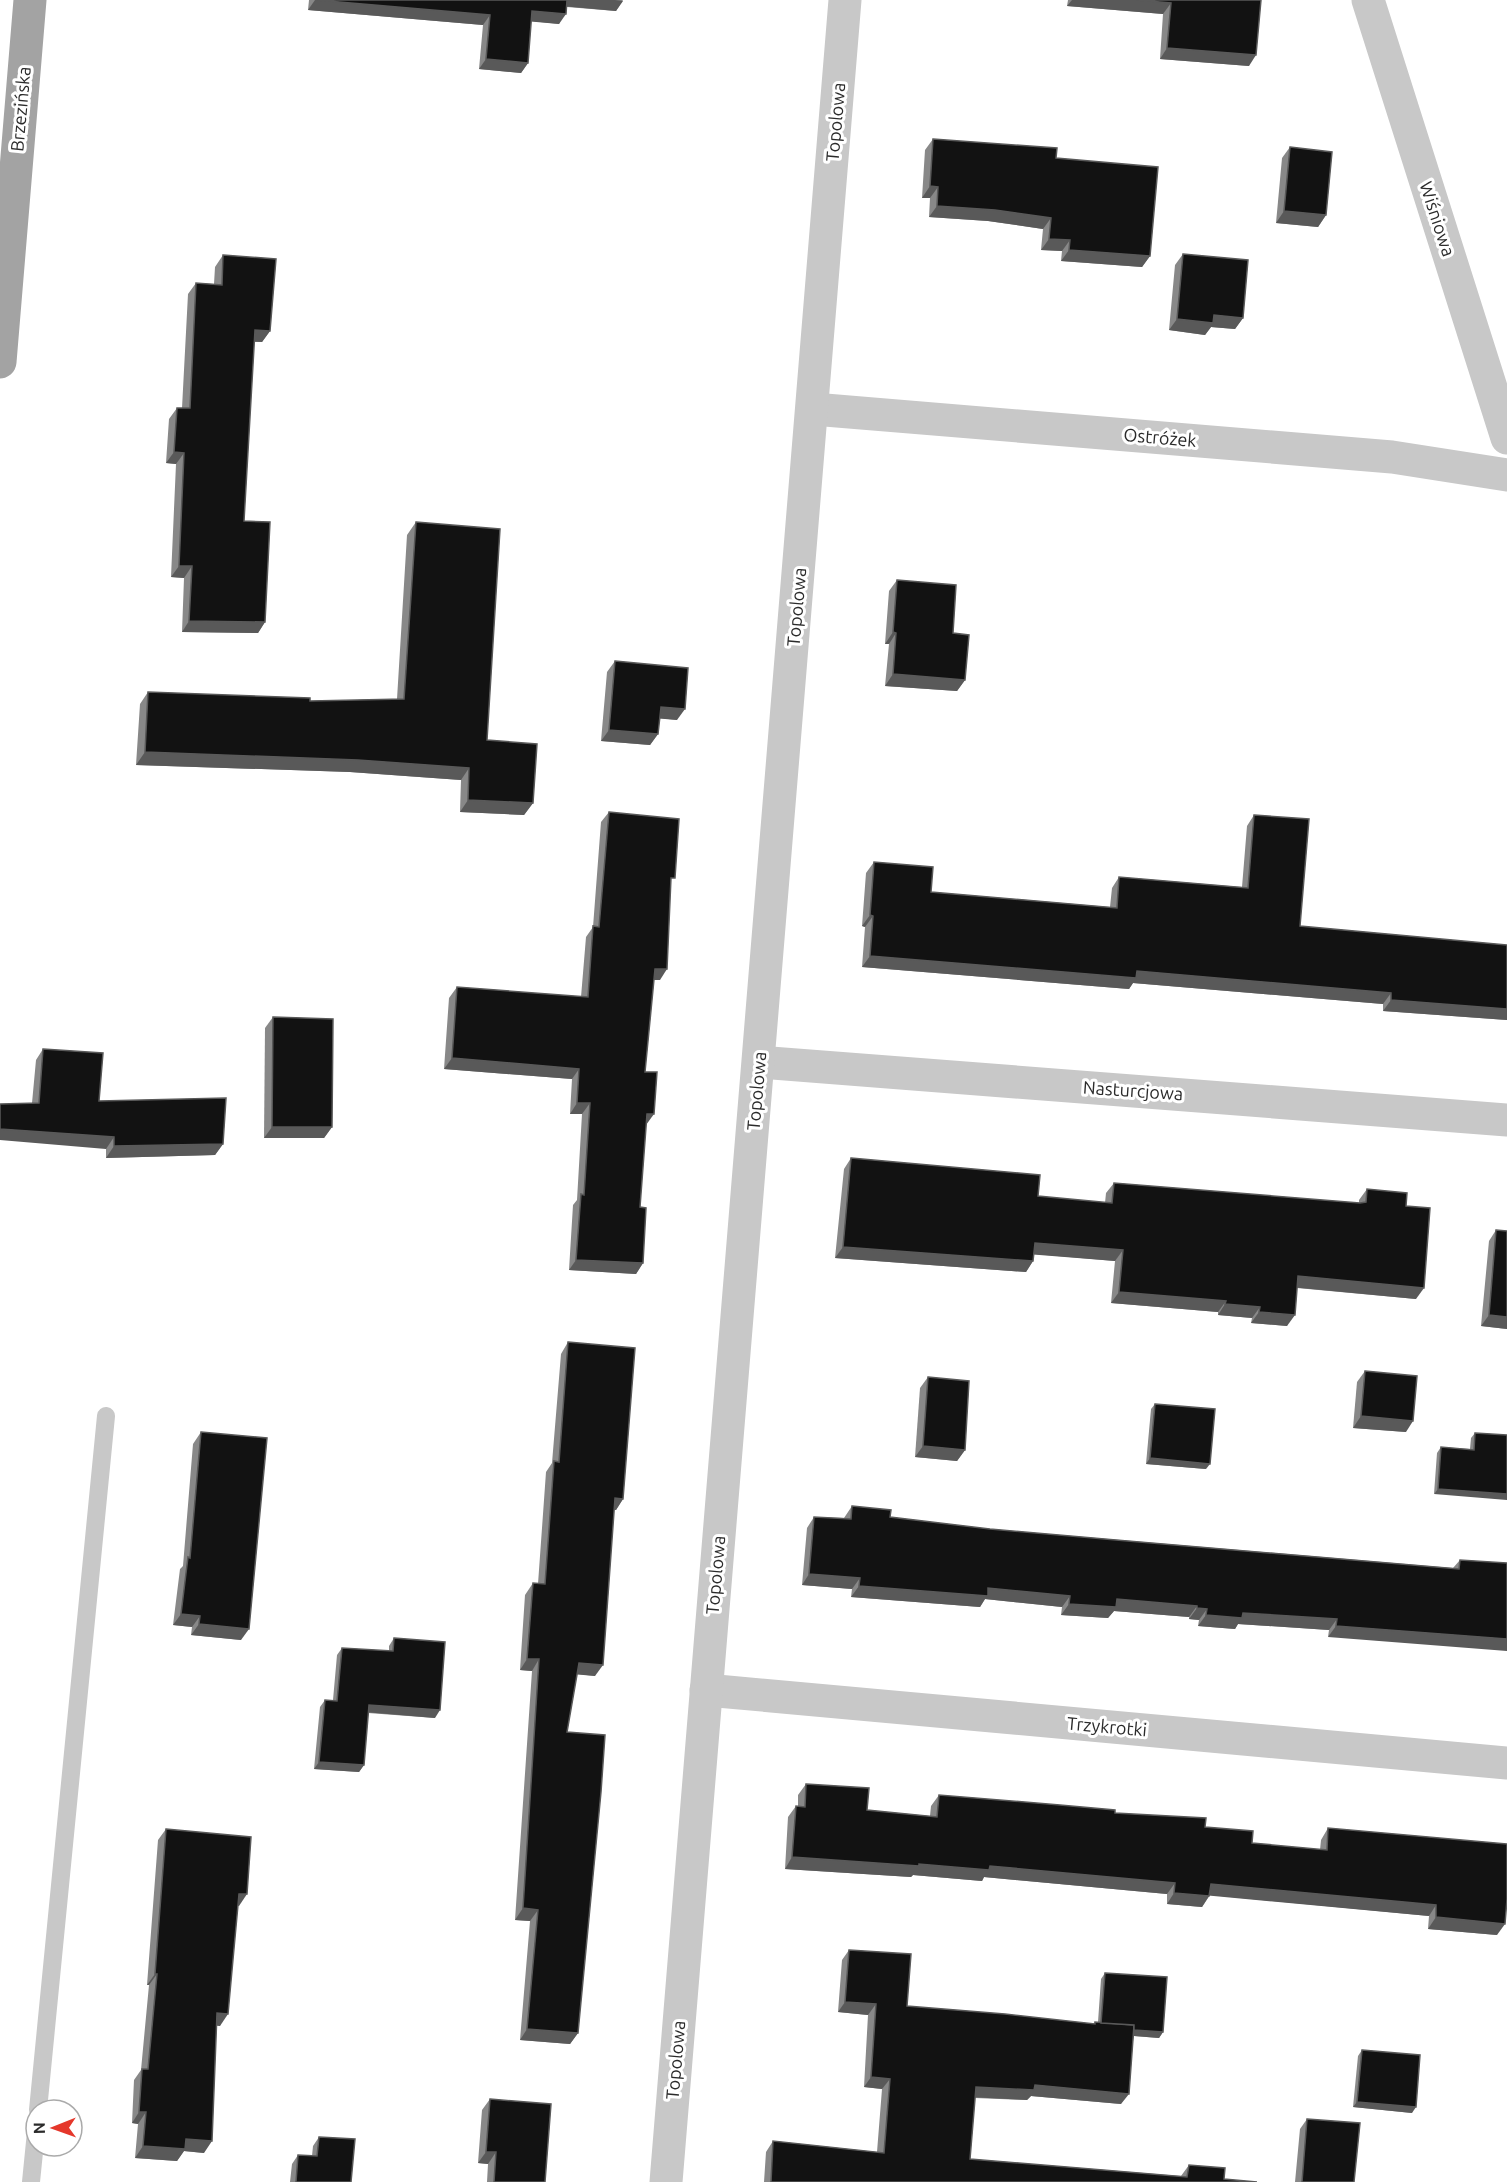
<svg xmlns="http://www.w3.org/2000/svg" width="1507" height="2182" font-family="Ubuntu,sans-serif">
  <rect width="100%" height="100%" fill="#fff"/>
  <g fill="none" stroke-linecap="round" stroke-linejoin="round">
    <!-- service -->
    <g stroke="#c8c8c8" stroke-width="18">
      <polyline points="38,2110 106,1416"/>
      <polyline points="31,2182 36,2132"/>
    </g>
    <!-- minor -->
    <g stroke="#c8c8c8" stroke-width="33">
      <polyline points="1368,0 1507,438"/>
      <polyline points="813,409 1392,457 1507,475"/>
      <polyline points="759,1062 1507,1120"/>
      <polyline points="706,1690 1507,1763"/>
      <polyline points="666,2182 845,0"/>
    </g>
    <!-- primary -->
    <polyline stroke="#a3a3a3" stroke-width="33" points="0,362 30,0"/>
  </g>
  <!-- wall -->
  <g fill="#888">
    <polygon points="309,0 623,0 616,11 567,7 559,24 531,21 528,63 521,73 479,69 483,25 308,10"/>
    <polygon points="1068,0 1261,0 1249,66 1160,59 1163,14 1067,6"/>
    <polygon points="933,139 1056,158 1150,256 1142,267 1061,261 1062,251 1041,250 1043,229 988,221 929,217 930,198 922,198 925,150"/>
    <polygon points="1290,147 1326,215 1318,227 1276,223 1282,158"/>
    <polygon points="1183,254 1243,318 1235,329 1211,327 1205,335 1169,330 1175,265"/>
    <polygon points="223,255 270,331 262,342 254,342 244,521 265,622 258,633 182,632 184,578 171,577 176,464 166,463 169,419 177,408 182,408 188,294 196,283 214,284 215,267"/>
    <polygon points="416,522 487,740 533,803 524,815 460,812 461,780 350,772 136,765 140,704 148,692 310,701 397,699 407,535"/>
    <polygon points="897,580 953,633 965,680 957,691 885,686 889,644 885,644 889,591"/>
    <polygon points="615,661 677,720 659,718 658,734 650,745 601,741 607,672"/>
    <polygon points="609,812 671,884 660,980 654,980 645,1072 646,1125 640,1207 643,1263 636,1274 569,1270 573,1205 577,1200 582,1114 570,1114 572,1079 444,1069 449,998 457,987 581,997 586,937 593,927 601,822"/>
    <polygon points="1254,815 1300,926 1507,945 1507,1020 1383,1011 1383,1004 1133,983 1129,989 862,967 865,927 862,926 866,873 874,862 931,892 1110,907 1112,888 1119,877 1242,887 1247,826"/>
    <polygon points="273,1017 332,1127 324,1138 264,1138 265,1028"/>
    <polygon points="43,1049 99,1101 223,1144 215,1155 106,1158 106,1149 32,1103 36,1060"/>
    <polygon points="851,1158 1038,1196 1105,1203 1106,1193 1114,1183 1359,1203 1359,1200 1367,1189 1406,1206 1416,1299 1297,1288 1287,1326 1251,1323 1252,1318 1218,1315 1218,1312 1111,1303 1115,1261 1034,1254 1033,1261 1026,1272 835,1258 844,1169"/>
    <polygon points="1496,1230 1507,1231 1507,1329 1481,1326 1489,1241"/>
    <polygon points="568,1342 623,1499 616,1510 614,1510 595,1676 577,1674 567,1732 578,2033 570,2044 520,2040 530,1921 515,1920 532,1671 520,1670 525,1595 533,1583 538,1584 546,1472 552,1463 561,1354"/>
    <polygon points="1365,1371 1406,1432 1353,1428 1357,1382"/>
    <polygon points="928,1377 965,1450 957,1461 915,1457 920,1388"/>
    <polygon points="1155,1404 1206,1469 1146,1464 1151,1409"/>
    <polygon points="201,1432 241,1640 191,1635 192,1627 173,1625 180,1569 183,1566 193,1444"/>
    <polygon points="1475,1433 1507,1435 1434,1494 1437,1453 1441,1447 1470,1449 1471,1438"/>
    <polygon points="852,1506 890,1517 990,1529 1453,1568 1460,1560 1507,1563 1328,1637 1329,1630 1238,1624 1235,1629 1198,1626 1199,1620 1189,1619 1189,1617 1114,1611 1108,1618 1061,1615 1062,1607 985,1599 980,1607 851,1597 852,1589 802,1585 807,1528 814,1517 844,1518"/>
    <polygon points="394,1638 435,1718 368,1713 364,1765 359,1772 314,1769 320,1707 325,1700 333,1700 337,1655 342,1648 389,1651 389,1646"/>
    <polygon points="806,1784 867,1810 930,1816 931,1806 939,1795 1115,1813 1205,1827 1252,1843 1320,1850 1321,1840 1328,1828 1497,1935 1428,1929 1429,1916 1210,1895 1202,1907 1167,1904 1167,1894 984,1877 982,1881 913,1875 911,1877 785,1869 788,1817 796,1806 798,1806 798,1795"/>
    <polygon points="166,1829 239,1906 238,1905 220,2026 217,2025 204,2153 184,2151 177,2161 135,2158 138,2124 132,2123 134,2080 141,2070 149,1985 147,1985 158,1840"/>
    <polygon points="849,1950 907,2006 1093,2024 1095,2022 1098,2022 1101,1979 1105,1973 1163,2032 1159,2038 1134,2036 1121,2104 1031,2096 1027,2100 975,2098 970,2159 1181,2176 1189,2165 1224,2179 1257,2182 764,2182 766,2152 773,2141 877,2152 882,2089 864,2087 868,2015 838,2012 842,1960"/>
    <polygon points="1362,2050 1412,2113 1353,2107 1358,2056"/>
    <polygon points="490,2099 545,2182 487,2182 488,2164 478,2163 482,2110"/>
    <polygon points="1307,2119 1354,2182 1295,2182 1300,2129"/>
    <polygon points="319,2137 351,2182 290,2182 292,2164 298,2155 312,2156 313,2146"/>
  </g>
  <!-- shaded-wall -->
  <g fill="#595959">
    <polygon points="315,0 490,15 483,25 308,10"/>
    <polygon points="565,0 615,0 623,1 616,11 561,6"/>
    <polygon points="1072,0 1137,0 1171,3 1163,14 1067,6"/>
    <polygon points="532,11 566,14 559,24 525,21"/>
    <polygon points="1167,48 1256,55 1249,66 1160,59"/>
    <polygon points="486,59 528,63 521,73 479,69"/>
    <polygon points="930,186 938,187 930,198 922,198"/>
    <polygon points="937,206 995,210 1051,218 1043,229 988,221 929,217"/>
    <polygon points="1284,211 1326,215 1318,227 1276,223"/>
    <polygon points="1049,239 1070,240 1062,251 1041,250"/>
    <polygon points="1069,250 1150,256 1142,267 1061,261"/>
    <polygon points="1214,315 1243,318 1235,329 1211,327 1205,335 1169,330 1177,319"/>
    <polygon points="255,330 270,331 262,342 247,341"/>
    <polygon points="174,452 184,453 176,464 166,463"/>
    <polygon points="179,566 192,566 184,578 171,577"/>
    <polygon points="189,621 265,622 258,633 182,632"/>
    <polygon points="893,632 896,633 889,644 885,644"/>
    <polygon points="893,674 965,680 957,691 885,686"/>
    <polygon points="661,707 685,709 677,720 653,718"/>
    <polygon points="609,730 658,734 650,745 601,741"/>
    <polygon points="145,752 358,760 469,768 461,780 350,772 136,765"/>
    <polygon points="468,800 533,803 524,815 460,812"/>
    <polygon points="870,915 873,916 865,927 862,926"/>
    <polygon points="870,956 1137,971 1391,993 1383,1004 1133,983 1129,989 862,967"/>
    <polygon points="655,969 667,969 660,980 647,980"/>
    <polygon points="1391,1000 1507,1009 1507,1020 1383,1011"/>
    <polygon points="452,1058 579,1069 572,1079 444,1069"/>
    <polygon points="577,1103 590,1103 582,1114 570,1114"/>
    <polygon points="647,1114 654,1114 646,1125"/>
    <polygon points="272,1127 332,1127 324,1138 264,1138"/>
    <polygon points="0,1129 114,1137 106,1149 0,1140"/>
    <polygon points="223,1144 215,1155 106,1158 114,1146"/>
    <polygon points="1035,1243 1123,1250 1115,1261 1027,1254"/>
    <polygon points="843,1247 1033,1261 1026,1272 835,1258"/>
    <polygon points="576,1260 643,1263 636,1274 569,1270"/>
    <polygon points="1298,1276 1424,1288 1416,1299 1290,1287"/>
    <polygon points="1119,1292 1226,1301 1218,1312 1111,1303"/>
    <polygon points="1225,1304 1260,1307 1252,1318 1218,1315"/>
    <polygon points="1259,1312 1295,1315 1287,1326 1251,1323"/>
    <polygon points="1489,1315 1507,1317 1507,1329 1481,1326"/>
    <polygon points="1361,1416 1413,1421 1406,1432 1353,1428"/>
    <polygon points="923,1446 965,1450 957,1461 915,1457"/>
    <polygon points="1150,1458 1210,1464 1206,1469 1146,1464"/>
    <polygon points="1438,1489 1507,1494 1507,1500 1434,1494"/>
    <polygon points="615,1498 623,1499 616,1510 607,1509"/>
    <polygon points="809,1574 860,1578 852,1589 802,1585"/>
    <polygon points="859,1586 988,1588 1070,1596 1062,1607 985,1599 980,1607 851,1597"/>
    <polygon points="1117,1599 1197,1606 1189,1617 1114,1611 1108,1618 1061,1615 1069,1604"/>
    <polygon points="1197,1608 1207,1609 1199,1620 1189,1619"/>
    <polygon points="1243,1613 1337,1619 1329,1630 1238,1624 1235,1629 1198,1626 1206,1615"/>
    <polygon points="181,1614 200,1616 192,1627 173,1625"/>
    <polygon points="199,1624 249,1629 241,1640 191,1635"/>
    <polygon points="1336,1626 1507,1639 1507,1651 1328,1637"/>
    <polygon points="527,1659 539,1659 532,1671 520,1670"/>
    <polygon points="579,1663 603,1665 595,1676 572,1674"/>
    <polygon points="369,1705 440,1710 435,1718 364,1712"/>
    <polygon points="319,1762 364,1765 359,1772 314,1769"/>
    <polygon points="792,1857 990,1866 1175,1883 1167,1894 984,1877 982,1881 913,1875 911,1877 785,1869"/>
    <polygon points="1211,1884 1436,1905 1429,1916 1203,1895"/>
    <polygon points="1174,1893 1209,1896 1202,1907 1167,1904"/>
    <polygon points="239,1894 247,1894 239,1906 231,1905"/>
    <polygon points="523,1908 538,1910 530,1921 515,1920"/>
    <polygon points="1436,1917 1505,1924 1497,1935 1428,1929"/>
    <polygon points="155,1974 157,1974 149,1985 147,1985"/>
    <polygon points="845,2002 876,2004 868,2015 838,2012"/>
    <polygon points="217,2013 228,2014 220,2026 209,2025"/>
    <polygon points="1101,2028 1163,2032 1159,2038 1097,2033"/>
    <polygon points="527,2029 578,2033 570,2044 520,2040"/>
    <polygon points="871,2077 890,2079 882,2089 864,2087"/>
    <polygon points="1035,2085 1129,2094 1121,2104 1031,2096 1027,2100 968,2097 976,2087"/>
    <polygon points="1357,2102 1416,2107 1412,2113 1353,2107"/>
    <polygon points="139,2112 146,2112 138,2124 132,2123"/>
    <polygon points="186,2139 212,2141 204,2153 184,2151 177,2161 135,2158 143,2146"/>
    <polygon points="486,2152 496,2152 488,2164 478,2163"/>
  </g>
  <!-- building -->
  <g fill="#121212" stroke="#595959" stroke-width="1.5">
    <polygon points="316,0 567,0 566,14 532,11 528,63 486,59 490,15"/>
    <polygon points="1137,0 1261,0 1256,55 1167,48 1171,3"/>
    <polygon points="933,139 1057,148 1056,158 1158,167 1150,256 1069,250 1070,240 1049,239 1051,218 995,210 937,206 938,187 930,186"/>
    <polygon points="1290,147 1332,152 1326,215 1284,211"/>
    <polygon points="1183,254 1248,260 1243,318 1214,315 1213,323 1177,319"/>
    <polygon points="223,255 276,259 270,331 255,330 244,521 270,522 265,622 189,621 192,566 179,566 184,453 174,452 177,408 190,408 196,283 222,285"/>
    <polygon points="416,522 500,529 487,740 537,744 533,803 468,800 469,768 358,760 145,752 148,692 310,698 310,701 404,699"/>
    <polygon points="897,580 956,585 953,633 969,635 965,680 893,674 896,633 893,632"/>
    <polygon points="615,661 688,668 685,709 661,707 658,734 609,730"/>
    <polygon points="609,812 679,819 675,878 671,878 667,969 655,969 645,1072 657,1072 654,1114 647,1114 640,1207 646,1208 643,1263 576,1260 581,1194 584,1195 590,1103 577,1103 579,1069 452,1058 457,987 588,997 593,926 599,927"/>
    <polygon points="1254,815 1309,819 1300,926 1507,945 1507,1009 1391,1000 1391,993 1137,971 1136,978 870,956 873,916 870,915 874,862 933,867 931,892 1117,908 1119,877 1248,888"/>
    <polygon points="273,1017 333,1019 332,1127 272,1127"/>
    <polygon points="43,1049 103,1053 99,1101 226,1098 223,1144 114,1146 114,1137 0,1129 0,1104 39,1103"/>
    <polygon points="851,1158 1040,1175 1038,1196 1112,1203 1114,1183 1360,1203 1366,1202 1367,1189 1407,1193 1406,1206 1430,1208 1424,1288 1298,1276 1295,1315 1259,1312 1260,1307 1225,1304 1226,1301 1119,1292 1123,1250 1035,1243 1033,1261 843,1247"/>
    <polygon points="1496,1230 1507,1231 1507,1317 1489,1315"/>
    <polygon points="568,1342 635,1348 623,1499 615,1498 603,1665 579,1663 567,1732 605,1735 601,1792 578,2033 527,2029 538,1910 523,1908 539,1659 527,1659 533,1583 545,1584 554,1461 559,1462"/>
    <polygon points="1365,1371 1417,1376 1413,1421 1361,1416"/>
    <polygon points="928,1377 969,1381 965,1450 923,1446"/>
    <polygon points="1155,1404 1215,1409 1210,1464 1150,1458"/>
    <polygon points="201,1432 267,1438 249,1629 199,1624 200,1616 181,1614 188,1557 190,1558"/>
    <polygon points="1475,1433 1507,1435 1507,1494 1438,1489 1441,1447 1474,1450"/>
    <polygon points="852,1506 891,1510 890,1517 990,1529 1116,1540 1459,1569 1460,1560 1507,1563 1507,1639 1336,1626 1337,1619 1243,1613 1242,1618 1206,1615 1207,1609 1197,1608 1197,1606 1117,1599 1116,1607 1069,1604 1070,1596 988,1588 988,1596 859,1586 860,1578 809,1574 814,1517 851,1519"/>
    <polygon points="394,1638 445,1642 440,1710 369,1705 364,1765 319,1762 325,1700 337,1701 342,1648 393,1651"/>
    <polygon points="806,1784 869,1788 867,1810 937,1817 939,1795 1060,1805 1115,1810 1115,1813 1206,1818 1205,1827 1253,1831 1252,1843 1327,1850 1328,1828 1507,1844 1507,1899 1505,1924 1436,1917 1436,1905 1211,1884 1209,1896 1174,1893 1175,1883 990,1866 989,1870 919,1864 919,1866 792,1857 796,1806 805,1807"/>
    <polygon points="166,1829 251,1837 247,1894 239,1894 228,2014 217,2013 212,2141 186,2139 185,2149 143,2146 146,2112 139,2112 142,2069 148,2069 157,1974 155,1974"/>
    <polygon points="849,1950 911,1954 907,2006 1005,2014 1095,2024 1095,2022 1134,2025 1129,2094 1035,2085 1034,2090 976,2087 970,2159 1187,2177 1189,2165 1225,2168 1224,2179 1257,2182 771,2182 773,2141 884,2153 890,2079 871,2077 876,2004 845,2002"/>
    <polygon points="1105,1973 1167,1977 1163,2032 1134,2030 1134,2025 1101,2023"/>
    <polygon points="1362,2050 1420,2055 1416,2107 1357,2102"/>
    <polygon points="490,2099 551,2104 545,2182 494,2182 496,2152 486,2152"/>
    <polygon points="1307,2119 1360,2123 1354,2182 1302,2182"/>
    <polygon points="319,2137 355,2139 351,2182 296,2182 298,2155 317,2156"/>
  </g>
  <g text-anchor="middle" stroke-width="6" stroke-linejoin="round" paint-order="stroke">
    <!-- street labels -->
    <g font-size="18" fill="#2b2b2b" stroke="#fff">
      <text transform="translate(21 109) rotate(-85)" y="6">Brzezińska</text>
      <text transform="translate(836 122) rotate(-85)" y="6">Topolowa</text>
      <text transform="translate(1437 219) rotate(72)" y="6">Wiśniowa</text>
      <text transform="translate(1160 438) rotate(5)" y="6">Ostróżek</text>
      <text transform="translate(797 607) rotate(-85)" y="6">Topolowa</text>
      <text transform="translate(757 1091) rotate(-85)" y="6">Topolowa</text>
      <text transform="translate(1133 1091) rotate(4)" y="6">Nasturcjowa</text>
      <text transform="translate(716 1575) rotate(-85)" y="6">Topolowa</text>
      <text transform="translate(1107 1727) rotate(5)" y="6">Trzykrotki</text>
      <text transform="translate(676 2060) rotate(-85)" y="6">Topolowa</text>
    </g>
  </g>
  <!-- north arrow -->
  <g transform="translate(54 2128) rotate(269)"><circle r="28" fill="#ffffff" stroke="#aaaaaa" stroke-width="1.5"/>
  <path d="M0-4.5L10 22L0 15L-10 22Z" fill="#e5372b"/>
  <text y="-9" font-size="16" font-weight="bold" text-anchor="middle" fill="#2b2b2b">N</text>
  </g>
</svg>
